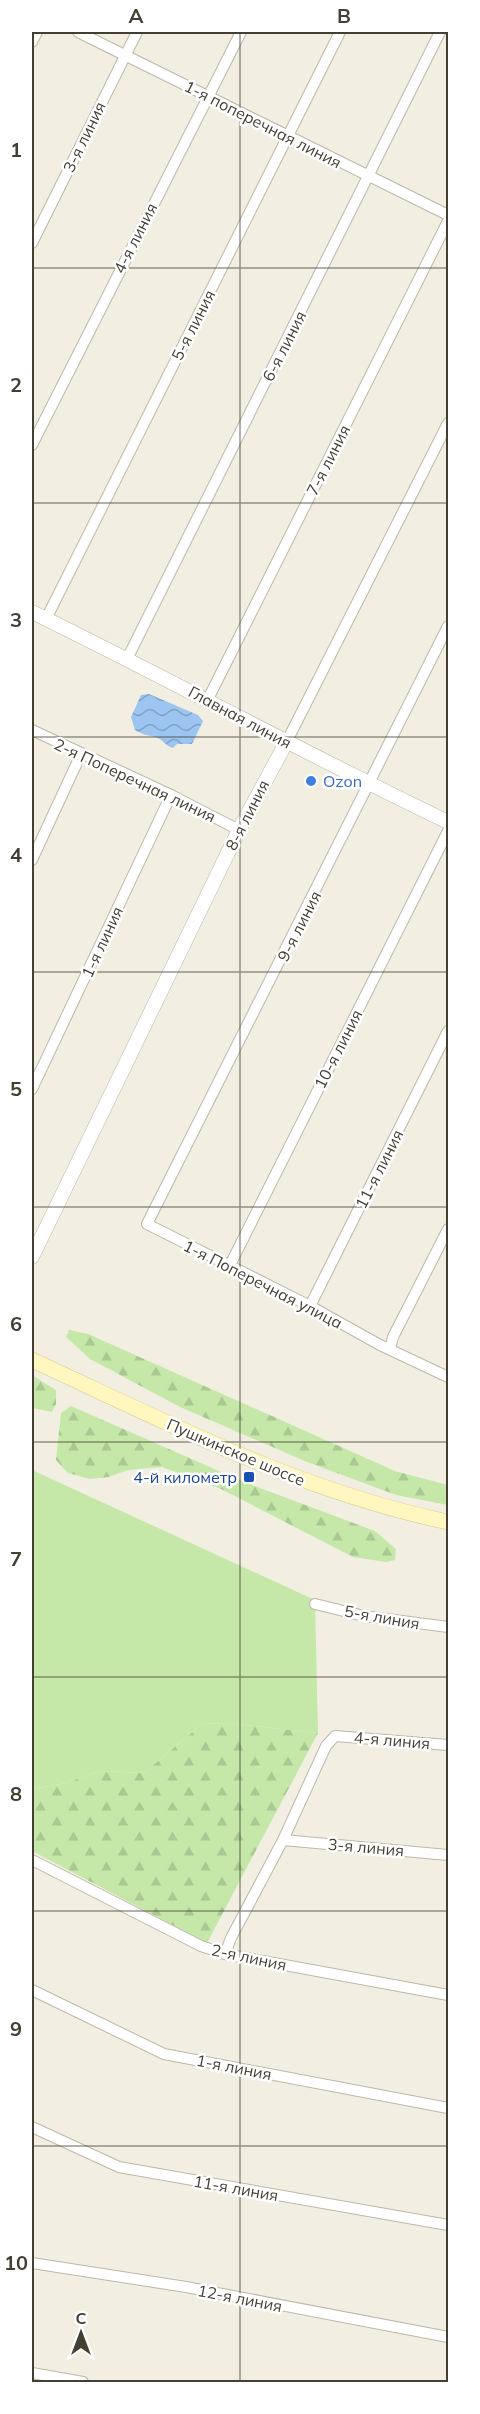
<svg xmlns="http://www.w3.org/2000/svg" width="480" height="2414" font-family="Mulish,sans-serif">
  <defs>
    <pattern id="forest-firs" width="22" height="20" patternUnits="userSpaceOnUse" patternTransform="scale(1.5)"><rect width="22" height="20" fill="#c5e8a9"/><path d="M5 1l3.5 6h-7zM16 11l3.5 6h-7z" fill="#aac892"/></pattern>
    <pattern id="water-waves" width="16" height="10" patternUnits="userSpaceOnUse" patternTransform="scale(1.5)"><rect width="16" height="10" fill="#9cc5f2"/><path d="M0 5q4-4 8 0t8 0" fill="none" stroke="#81a1c5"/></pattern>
  </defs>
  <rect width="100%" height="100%" fill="#f2efe2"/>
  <!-- green -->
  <polygon fill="#c5e8a9" points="32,1470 315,1600 318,1733 227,1723 202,1724 144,1773 99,1771 66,1783 32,1789"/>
  <!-- forest -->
  <g fill="url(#forest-firs)">
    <polygon points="69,1330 88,1334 395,1471 448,1485 448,1505 396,1495 307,1462 180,1407 90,1359 66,1337"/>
    <polygon points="32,1375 56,1390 56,1404 52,1412 32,1408"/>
    <polygon points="71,1406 244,1482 375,1531 396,1549 395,1560 386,1562 353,1557 221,1489 162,1467 128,1470 109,1477 90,1479 68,1473 56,1460 61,1413"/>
    <polygon points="227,1723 318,1733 207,1943 32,1851 32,1789 66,1783 99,1771 144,1773 202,1724"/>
  </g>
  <!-- water -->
  <path fill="url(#water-waves)" d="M 149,694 L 198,715 L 203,721 L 192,744 L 177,744 L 173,748 C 165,746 163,739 155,737 C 147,735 143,735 135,730 L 131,717 L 141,695 Z"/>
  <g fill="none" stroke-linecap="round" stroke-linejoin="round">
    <defs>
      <g id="minor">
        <polyline points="78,32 448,215"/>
        <polyline points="32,42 37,32"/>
        <polyline points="32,243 137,32"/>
        <polyline points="32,445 241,32"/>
        <polyline points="46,619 340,32"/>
        <polyline points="448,626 147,1224 310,1306 380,1345 448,1377"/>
        <polyline points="127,659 440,32"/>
        <polyline points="208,699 448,221"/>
        <polyline points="32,730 171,795 239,830"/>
        <polyline points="287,741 448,423"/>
        <polyline points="32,860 81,754"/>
        <polyline points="32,1089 171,795"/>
        <polyline points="229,1267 448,831"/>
        <polyline points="310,1306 448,1031"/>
        <polyline points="390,1349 393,1337 448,1229"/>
        <polyline points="315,1604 364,1616 448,1627"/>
        <polyline points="283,1840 448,1855"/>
        <polyline points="32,1860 201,1946 225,1954 448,1995"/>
        <polyline points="225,1954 231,1938 283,1840 326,1746 335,1736 448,1745"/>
        <polyline points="32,1990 164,2054 448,2108"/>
        <polyline points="32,2127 119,2167 448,2225"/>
        <polyline points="32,2263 186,2287 448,2337"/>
        <polyline points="32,2373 83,2382"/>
      </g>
      <g id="tertiary">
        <path d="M 32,612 C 171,680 308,755 448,822"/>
        <polyline points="32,1257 239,830 287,741"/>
      </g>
      <path id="secondary" d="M 32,1360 C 171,1424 297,1490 448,1522"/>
    </defs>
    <!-- minor casing -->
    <use href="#minor" stroke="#bdb8a5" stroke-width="12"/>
    <!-- tertiary casing -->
    <use href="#tertiary" stroke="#bdb8a5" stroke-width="15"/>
    <!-- secondary casing -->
    <use href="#secondary" stroke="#d4c990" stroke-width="16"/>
    <!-- minor -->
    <use href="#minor" stroke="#fff" stroke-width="10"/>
    <!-- tertiary -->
    <use href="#tertiary" stroke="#fff" stroke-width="14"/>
    <!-- secondary -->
    <use href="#secondary" stroke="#fff7bf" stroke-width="15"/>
  </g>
  <!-- grid -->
  <path fill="none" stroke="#443f33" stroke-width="1.5" stroke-opacity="0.55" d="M 240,32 L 240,2382M 32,268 L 448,268M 32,503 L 448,503M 32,737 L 448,737M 32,972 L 448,972M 32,1207 L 448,1207M 32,1442 L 448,1442M 32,1677 L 448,1677M 32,1911 L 448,1911M 32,2146 L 448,2146"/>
  <!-- markers -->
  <circle fill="#3f7fe0" stroke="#fff" stroke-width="2" cx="311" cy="781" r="6"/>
  <rect fill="#1a4fb4" stroke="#fff" stroke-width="2" x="243" y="1471" width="12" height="12" rx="3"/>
  <g text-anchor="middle" stroke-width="5" stroke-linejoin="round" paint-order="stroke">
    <!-- street labels -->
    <g font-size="16" fill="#443f33" stroke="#fff">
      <text transform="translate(263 124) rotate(27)" y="6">1-я поперечная линия</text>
      <text transform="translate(84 137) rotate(-64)" y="6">3-я линия</text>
      <text transform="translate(135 238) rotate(-63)" y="6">4-я линия</text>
      <text transform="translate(193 325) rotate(-63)" y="6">5-я линия</text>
      <text transform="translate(284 346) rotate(-63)" y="6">6-я линия</text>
      <text transform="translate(328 460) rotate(-63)" y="6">7-я линия</text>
      <text transform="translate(240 717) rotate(28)" y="6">Главная линия</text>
      <text transform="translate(135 780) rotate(25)" y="6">2-я Поперечная линия</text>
      <text transform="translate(247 815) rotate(-63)" y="6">8-я линия</text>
      <text transform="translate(299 926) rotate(-63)" y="6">9-я линия</text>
      <text transform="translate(102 942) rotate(-65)" y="6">1-я линия</text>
      <text transform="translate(338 1049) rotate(-63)" y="6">10-я линия</text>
      <text transform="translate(379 1169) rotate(-63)" y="6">11-я линия</text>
      <text transform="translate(263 1284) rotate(27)" y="6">1-я Поперечная улица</text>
      <text transform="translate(236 1452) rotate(23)" y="6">Пушкинское шоссе</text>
      <text transform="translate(382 1617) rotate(10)" y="6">5-я линия</text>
      <text transform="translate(392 1740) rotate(5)" y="6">4-я линия</text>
      <text transform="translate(366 1847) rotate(5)" y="6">3-я линия</text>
      <text transform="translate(249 1957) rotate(12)" y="6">2-я линия</text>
      <text transform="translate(234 2067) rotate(11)" y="6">1-я линия</text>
      <text transform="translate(236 2188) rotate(10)" y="6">11-я линия</text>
      <text transform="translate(240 2298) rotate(11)" y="6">12-я линия</text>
    </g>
    <!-- shop labels -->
    <g font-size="16" fill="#366cbe" stroke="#fff" text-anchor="start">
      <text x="323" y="787">Ozon</text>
    </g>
    <!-- transit labels -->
    <g font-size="16" fill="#164399" stroke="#fff" text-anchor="end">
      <text x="237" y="1483">4-й километр</text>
    </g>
  </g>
  <!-- border -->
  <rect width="480" height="2414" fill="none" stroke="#ffffff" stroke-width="66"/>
  <!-- north arrow -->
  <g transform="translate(81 2333)" stroke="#ffffff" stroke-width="4.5" paint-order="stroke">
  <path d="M0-4.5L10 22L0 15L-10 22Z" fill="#443f33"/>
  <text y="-9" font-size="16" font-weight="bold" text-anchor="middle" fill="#443f33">С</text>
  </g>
  <rect x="33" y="33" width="414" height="2348" fill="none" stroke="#443f33" stroke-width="2"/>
  <g font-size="20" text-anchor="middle" font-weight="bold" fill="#443f33">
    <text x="136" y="23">A</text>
    <text x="344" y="23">B</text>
    <text x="16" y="157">1</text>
    <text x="16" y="392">2</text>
    <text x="16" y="627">3</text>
    <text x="16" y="862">4</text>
    <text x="16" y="1096">5</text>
    <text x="16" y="1331">6</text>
    <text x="16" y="1566">7</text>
    <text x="16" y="1801">8</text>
    <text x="16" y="2036">9</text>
    <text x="16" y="2270">10</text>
  </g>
</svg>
